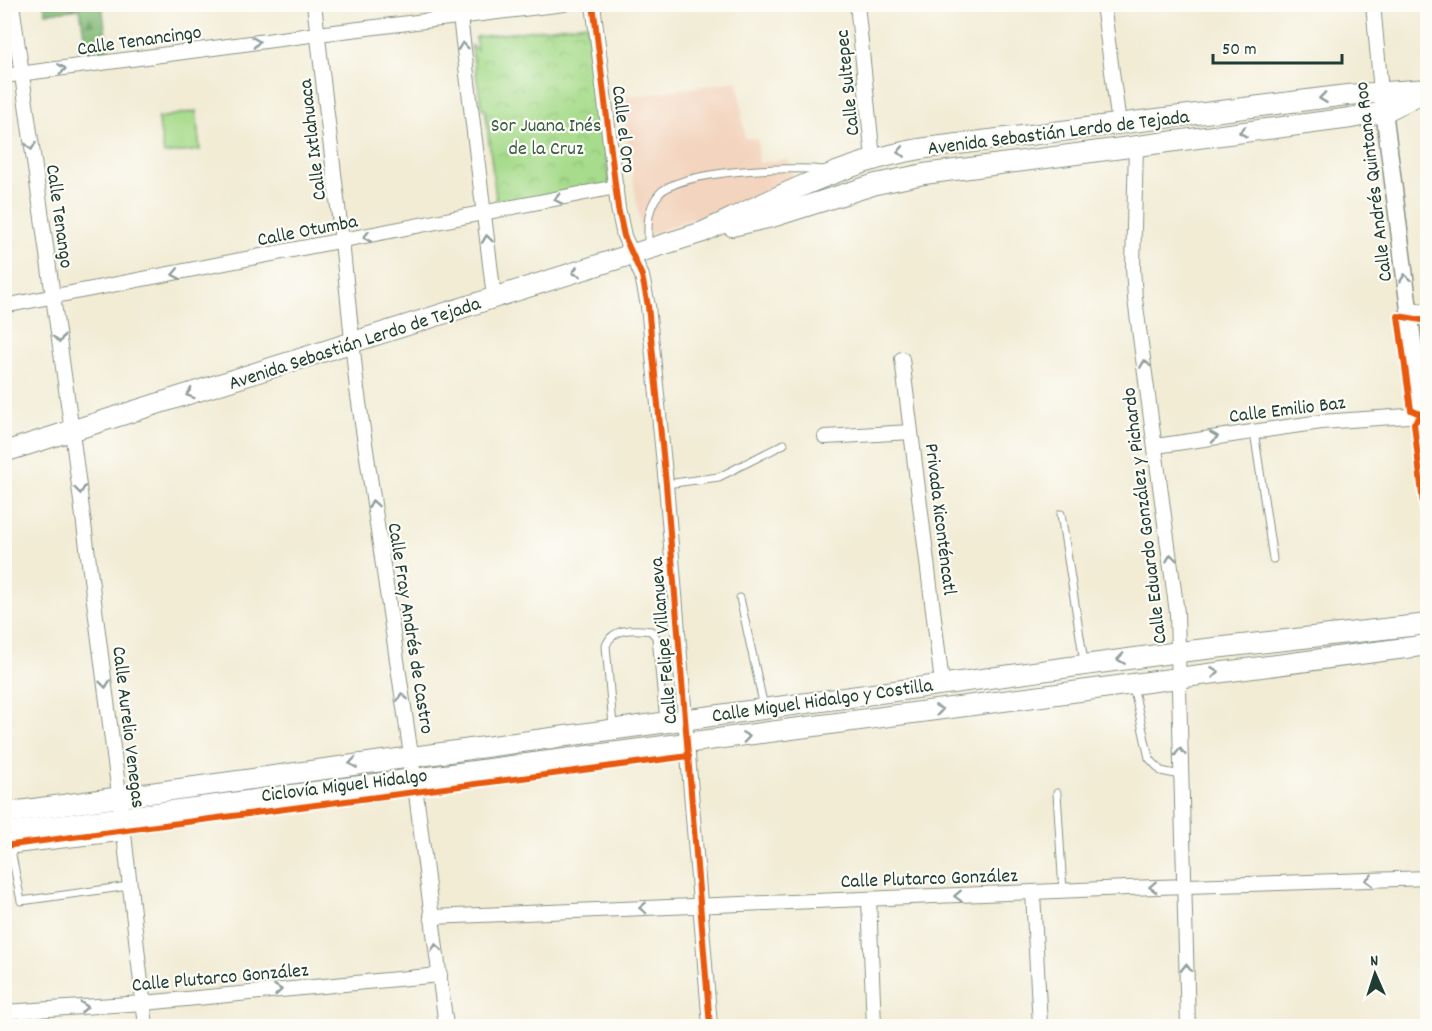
<svg xmlns="http://www.w3.org/2000/svg" width="1432" height="1031" font-family="Dekko,sans-serif">
  <defs>
    <pattern id="forest-firs" width="22" height="20" patternUnits="userSpaceOnUse" patternTransform="scale(1.5)"><rect width="22" height="20" fill="#85bc78"/><path d="M5 1l3.5 6h-7zM16 11l3.5 6h-7z" fill="#6c9a63"/></pattern>
    <pattern id="park-crowns" width="20" height="18" patternUnits="userSpaceOnUse" patternTransform="scale(1.5)"><rect width="20" height="18" fill="#a7dc8c"/><path d="M2 6a3 3 0 1 1 6 0M12 15a3 3 0 1 1 6 0" fill="none" stroke="#8fbe79"/></pattern>
  </defs>
  <rect width="100%" height="100%" fill="#fdfcf7"/>
  <filter id="ink" filterUnits="userSpaceOnUse"><feTurbulence type="fractalNoise" baseFrequency=".0167" numOctaves="2"/><feDisplacementMap in="SourceGraphic" scale="12" xChannelSelector="R" yChannelSelector="G"/><feConvolveMatrix kernelMatrix="1 2 1 2 8 2 1 2 1" color-interpolation-filters="sRGB"/></filter>
  <filter id="wash" filterUnits="userSpaceOnUse"><feTurbulence type="fractalNoise" baseFrequency=".008" numOctaves="4" result="noise"/><feDisplacementMap in="SourceGraphic" scale="24" xChannelSelector="R" yChannelSelector="G"/><feGaussianBlur stdDeviation="1.35" result="paint"/><feColorMatrix in="noise" values="0 0 0 0 0 0 0 0 0 0 0 0 0 0 0 0 0 1.4 0 .05"/><feComposite in="paint" operator="in"/></filter>
  <g filter="url(#wash)">
    <rect width="100%" height="100%" fill="#f2ecd5"/>
    <!-- built -->
    <polygon fill="#f3d4be" points="738,81 745,138 758,139 759,163 788,159 794,181 642,238 621,98"/>
    <!-- green -->
    <polygon fill="#a7dc8c" stroke="#638c60" stroke-width="1.5" points="196,111 200,150 164,154 158,118"/>
    <!-- forest -->
    <polygon fill="url(#forest-firs)" stroke="#527c56" stroke-width="1.5" points="44,5 102,5 108,52 87,54 80,9 46,13"/>
    <!-- park -->
    <polygon fill="url(#park-crowns)" stroke="#638c60" stroke-width="1.5" points="587,24 610,185 497,206 485,109 482,109 471,45 477,50 476,37"/>
  </g>
  <g filter="url(#ink)">
    <g fill="none" stroke-linecap="round" stroke-linejoin="round">
      <defs>
        <g id="service">
          <path d="M 648,247 C 648,227 646,210 659,194 C 679,170 793,166 824,170"/>
          <polyline points="1254,431 1273,559"/>
          <polyline points="666,484 719,477 784,444"/>
          <polyline points="1061,514 1084,662"/>
          <polyline points="740,598 764,707"/>
          <polyline points="1133,686 1149,758 1161,771 1180,775"/>
          <path d="M 613,726 L 606,646 C 612,627 635,629 651,631 L 656,637 L 664,721"/>
          <polyline points="1057,793 1063,891"/>
          <polyline points="8,835 21,901 129,886"/>
          <polyline points="11,850 124,837"/>
        </g>
        <g id="minor">
          <polyline points="12,4 72,432 122,817 146,1026"/>
          <polyline points="314,4 342,241 357,389 411,755 446,1026"/>
          <polyline points="593,4 618,208 624,236 642,276 648,306 666,484 710,1026"/>
          <polyline points="857,4 873,158"/>
          <polyline points="1103,4 1119,124"/>
          <polyline points="1373,4 1381,92"/>
          <polyline points="460,17 494,297"/>
          <polyline points="4,76 318,34 564,4"/>
          <polyline points="1136,146 1133,267 1135,299 1177,613 1188,1026"/>
          <polyline points="4,306 616,187"/>
          <polyline points="1408,308 1428,312"/>
          <polyline points="902,359 942,683"/>
          <polyline points="825,437 911,432"/>
          <polyline points="1156,446 1321,422 1422,415"/>
          <polyline points="1033,893 1040,1026"/>
          <polyline points="869,899 874,1026"/>
          <polyline points="431,917 1127,888 1428,878"/>
          <polyline points="4,1012 144,1003 440,975"/>
        </g>
        <polyline id="tertiary" points="1383,102 1428,461"/>
        <g id="secondary">
          <polyline points="732,226 772,217 876,184 924,174 1351,118 1384,112 1422,93"/>
          <path d="M 4,452 L 703,232 C 775,198 847,160 926,148 L 1347,95 L 1428,89"/>
          <polyline points="4,813 1179,652 1428,624"/>
          <polyline points="4,833 1428,645"/>
        </g>
      </defs>
      <!-- service casing -->
      <use href="#service" stroke="#889484" stroke-width="9"/>
      <!-- minor casing -->
      <use href="#minor" stroke="#889484" stroke-width="16"/>
      <!-- tertiary casing -->
      <use href="#tertiary" stroke="#889484" stroke-width="19"/>
      <!-- secondary casing -->
      <use href="#secondary" stroke="#889484" stroke-width="22"/>
      <!-- service -->
      <use href="#service" stroke="#fff" stroke-width="7"/>
      <!-- minor -->
      <use href="#minor" stroke="#fff" stroke-width="14"/>
      <!-- tertiary -->
      <use href="#tertiary" stroke="#fff" stroke-width="16"/>
      <!-- secondary -->
      <use href="#secondary" stroke="#fff" stroke-width="20"/>
      <defs>
        <g id="cycleway">
          <polyline points="593,4 618,208 624,236 642,276 648,306 666,484 710,1026"/>
          <polyline points="1428,321 1398,316 1411,410 1422,415 1414,423 1428,549"/>
          <polyline points="4,846 689,756"/>
        </g>
      </defs>
      <!-- cycleway casing -->
      <use href="#cycleway" stroke="#fdfcf7" stroke-width="10"/>
      <!-- cycleway -->
      <use href="#cycleway" stroke="#e8590c" stroke-width="6"/>
    </g>
    <!-- one-way arrows -->
    <defs><path id="oneway-chevron" d="M-2-3.5L2.5 0L-2 3.5" fill="none" stroke-width="1.6" stroke-linecap="round" stroke-linejoin="round" transform="scale(1.5)"/></defs>
    <g stroke="#8f9e9a">
      <use href="#oneway-chevron" transform="translate(256 42) rotate(-8)"/>
      <use href="#oneway-chevron" transform="translate(463 46) rotate(-97)"/>
      <use href="#oneway-chevron" transform="translate(62 69) rotate(-8)"/>
      <use href="#oneway-chevron" transform="translate(1323 98) rotate(173)"/>
      <use href="#oneway-chevron" transform="translate(1243 132) rotate(173)"/>
      <use href="#oneway-chevron" transform="translate(31 146) rotate(82)"/>
      <use href="#oneway-chevron" transform="translate(901 152) rotate(169)"/>
      <use href="#oneway-chevron" transform="translate(558 199) rotate(169)"/>
      <use href="#oneway-chevron" transform="translate(367 237) rotate(169)"/>
      <use href="#oneway-chevron" transform="translate(487 239) rotate(-97)"/>
      <use href="#oneway-chevron" transform="translate(576 272) rotate(163)"/>
      <use href="#oneway-chevron" transform="translate(176 274) rotate(169)"/>
      <use href="#oneway-chevron" transform="translate(1405 278) rotate(-97)"/>
      <use href="#oneway-chevron" transform="translate(59 339) rotate(82)"/>
      <use href="#oneway-chevron" transform="translate(1145 364) rotate(-98)"/>
      <use href="#oneway-chevron" transform="translate(190 394) rotate(162)"/>
      <use href="#oneway-chevron" transform="translate(1214 437) rotate(-9)"/>
      <use href="#oneway-chevron" transform="translate(80 490) rotate(83)"/>
      <use href="#oneway-chevron" transform="translate(373 504) rotate(-99)"/>
      <use href="#oneway-chevron" transform="translate(1171 558) rotate(-97)"/>
      <use href="#oneway-chevron" transform="translate(1121 659) rotate(172)"/>
      <use href="#oneway-chevron" transform="translate(1215 672) rotate(-7)"/>
      <use href="#oneway-chevron" transform="translate(105 684) rotate(83)"/>
      <use href="#oneway-chevron" transform="translate(402 697) rotate(-99)"/>
      <use href="#oneway-chevron" transform="translate(939 710) rotate(-8)"/>
      <use href="#oneway-chevron" transform="translate(746 737) rotate(-8)"/>
      <use href="#oneway-chevron" transform="translate(1180 752) rotate(-92)"/>
      <use href="#oneway-chevron" transform="translate(353 763) rotate(172)"/>
      <use href="#oneway-chevron" transform="translate(1369 880) rotate(178)"/>
      <use href="#oneway-chevron" transform="translate(1153 887) rotate(178)"/>
      <use href="#oneway-chevron" transform="translate(958 896) rotate(178)"/>
      <use href="#oneway-chevron" transform="translate(643 908) rotate(178)"/>
      <use href="#oneway-chevron" transform="translate(436 948) rotate(-98)"/>
      <use href="#oneway-chevron" transform="translate(1186 968) rotate(-91)"/>
      <use href="#oneway-chevron" transform="translate(278 990) rotate(-5)"/>
      <use href="#oneway-chevron" transform="translate(84 1007) rotate(-4)"/>
    </g>
  </g>
  <g text-anchor="middle" stroke-width="4.5" stroke-linejoin="round" paint-order="stroke">
    <!-- street labels -->
    <g font-size="20" fill="#1f3d34" stroke="#fdfcf7">
      <text transform="translate(139 39) rotate(-8)" y="7">Calle Tenancingo</text>
      <text transform="translate(846 83) rotate(-96)" y="7">Calle Sultepec</text>
      <text transform="translate(625 129) rotate(83)" y="7">Calle el Oro</text>
      <text transform="translate(1058 131) rotate(-7)" y="7">Avenida Sebastián Lerdo de Tejada</text>
      <text transform="translate(311 140) rotate(-97)" y="7">Calle Ixtlahuaca</text>
      <text transform="translate(1372 182) rotate(-97)" y="7">Calle Andrés Quintana Roo</text>
      <text transform="translate(61 216) rotate(82)" y="7">Calle Tenango</text>
      <text transform="translate(307 229) rotate(-11)" y="7">Calle Otumba</text>
      <text transform="translate(354 342) rotate(-18)" y="7">Avenida Sebastián Lerdo de Tejada</text>
      <text transform="translate(1287 408) rotate(-7)" y="7">Calle Emilio Baz</text>
      <text transform="translate(1143 516) rotate(-97)" y="7">Calle Eduardo González y Pichardo</text>
      <text transform="translate(942 519) rotate(83)" y="7">Privada Xiconténcatl</text>
      <text transform="translate(412 628) rotate(81)" y="7">Calle Fray Andrés de Castro</text>
      <text transform="translate(662 641) rotate(-95)" y="7">Calle Felipe Villanueva</text>
      <text transform="translate(822 699) rotate(-8)" y="7">Calle Miguel Hidalgo y Costilla</text>
      <text transform="translate(130 727) rotate(83)" y="7">Calle Aurelio Venegas</text>
      <text transform="translate(344 784) rotate(-7)" y="7">Ciclovía Miguel Hidalgo</text>
      <text transform="translate(929 877) rotate(-2)" y="7">Calle Plutarco González</text>
      <text transform="translate(220 976) rotate(-5)" y="7">Calle Plutarco González</text>
    </g>
    <!-- park labels -->
    <g font-size="20" fill="#3a5d46" stroke="#fdfcf7">
      <text x="546" y="131">Sor Juana Inés<tspan x="546" dy="23">de la Cruz</tspan></text>
    </g>
  </g>
  <!-- margin -->
  <rect width="1432" height="1031" fill="none" stroke="#fdfcf7" stroke-width="24"/>
  <!-- north arrow -->
  <g transform="translate(1375 974) rotate(357)" stroke="#fdfcf7" stroke-width="4.5" paint-order="stroke">
  <path d="M0-4.5L10 22L0 15L-10 22Z" fill="#1f3d34"/>
  <text y="-9" font-size="16" font-weight="bold" text-anchor="middle" fill="#1f3d34">N</text>
  </g>
  <!-- scale -->
  <path d="M1213 54v9h129v-9" fill="none" stroke="#1f3d34" stroke-width="3"/>
  <text x="1222" y="54" font-size="18" fill="#1f3d34" stroke="#fdfcf7" stroke-width="4.5" paint-order="stroke">50 m</text>
</svg>
